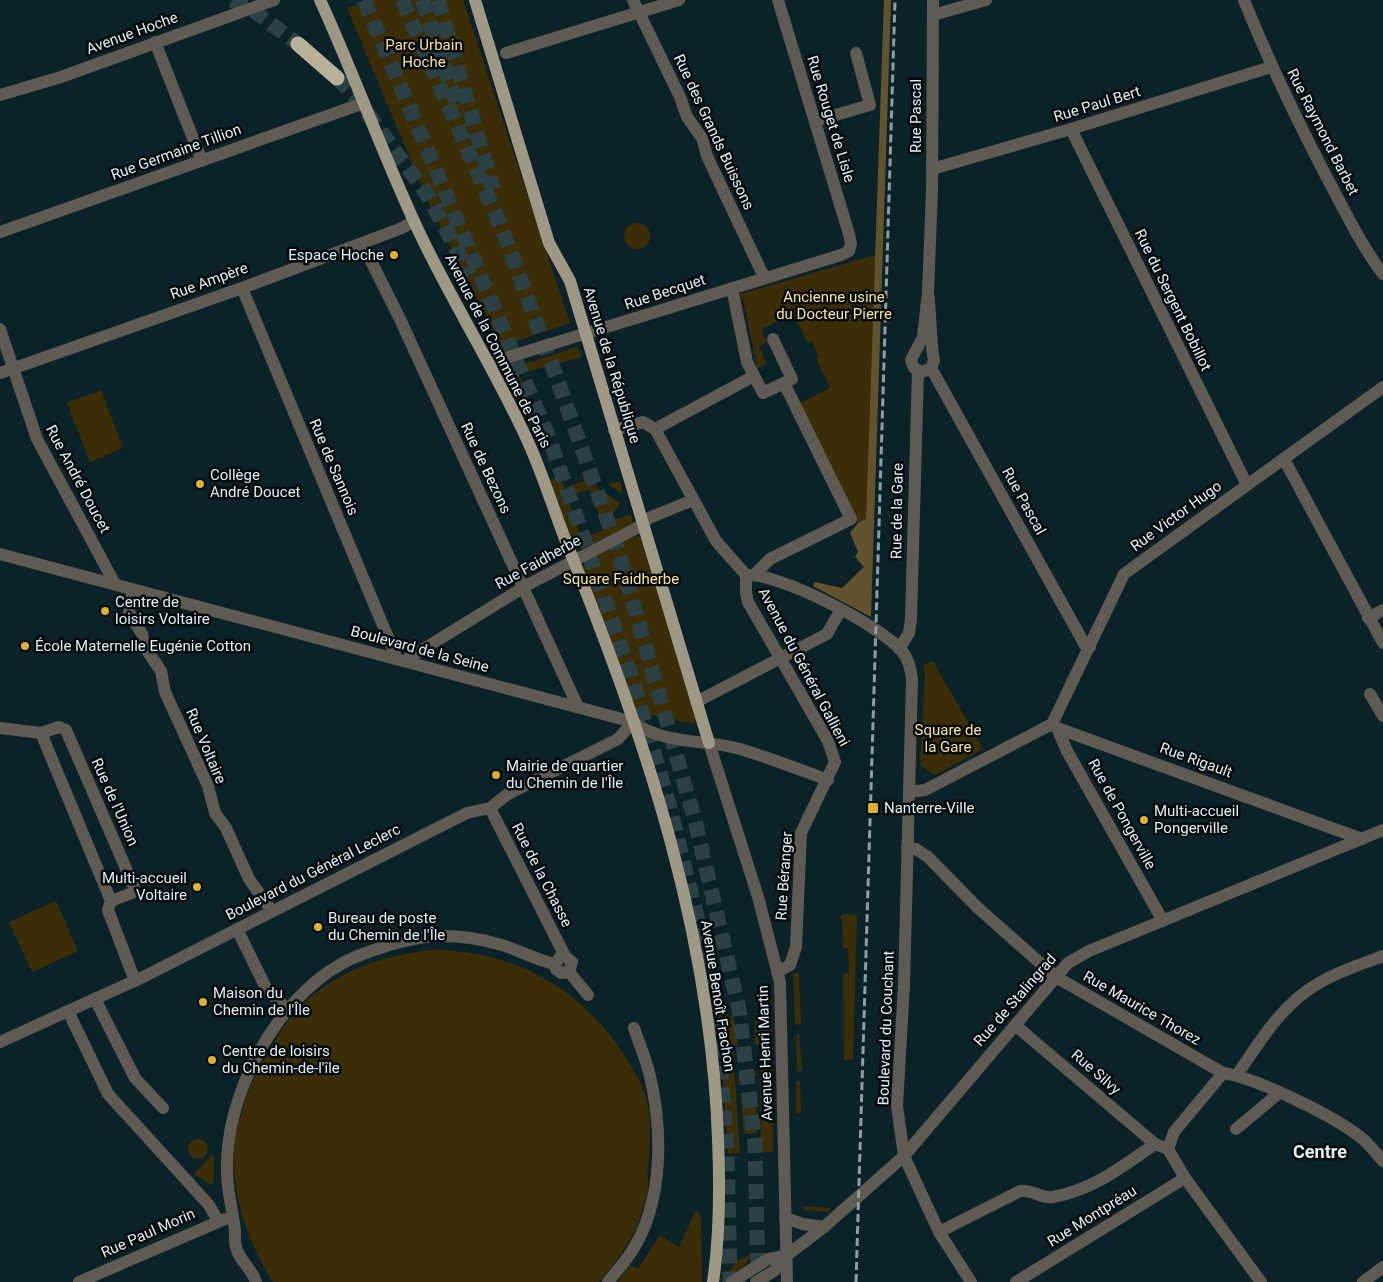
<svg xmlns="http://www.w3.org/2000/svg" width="1383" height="1282" font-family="Roboto,sans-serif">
  <rect width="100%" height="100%" fill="#0b2328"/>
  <!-- green -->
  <g fill="#3b2e07">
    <polygon points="372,0 463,0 570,323 502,346 433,213 347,8"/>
    <circle cx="637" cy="236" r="13"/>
    <polygon points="875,255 866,520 858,523 799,403 830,388 816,359 819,357 812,341 808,343 793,314 761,329 767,342 759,346 766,364 757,368 743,299 740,294"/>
    <polygon points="577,347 582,357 519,374 541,436 535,433 505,373 506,370"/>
    <polygon points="101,390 123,448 90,462 67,403"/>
    <polygon points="588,471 592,474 597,488 620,503 614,513 600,518 590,489 570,496 567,487 584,481 582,473"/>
    <polygon points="560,476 582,538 604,530 603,524 628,515 631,515 633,524 582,549 574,546 550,480"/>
    <polygon points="620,481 623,495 608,484"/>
    <polygon points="636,536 641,537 696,719 693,724 637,712 586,578 583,566 585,561"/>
    <polygon points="933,661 983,749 935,775 920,765 925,674 923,665"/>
    <polygon points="56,901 78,951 32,972 9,922"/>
    <polygon points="843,914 857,915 853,1059 844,1060 843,974 849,973 848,948 843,948 842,920 840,917"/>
    <path d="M 433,950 C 514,951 579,986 624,1055 C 634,1070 645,1087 648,1106 C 651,1126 650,1146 648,1166 C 647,1174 649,1182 648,1189 C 642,1225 623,1255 599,1282 L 273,1282 C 248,1242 232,1198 234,1150 C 235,1135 240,1120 244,1105 C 251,1080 263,1059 277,1038 C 283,1028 289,1018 297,1010 C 333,972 382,955 433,950 Z"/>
    <polygon points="796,972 799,974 801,1023 797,1026 795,1023 793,975"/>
    <polygon points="771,996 772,1045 755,1045 755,1016"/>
    <polygon points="715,1003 724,1013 734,1018 738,1046 721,1046"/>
    <polygon points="799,1033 802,1069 800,1072 797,1071 796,1036"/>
    <polygon points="760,1050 768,1050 772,1069 773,1152 761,1152"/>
    <polygon points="721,1051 733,1051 740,1153 728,1154"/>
    <polygon points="748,1069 751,1072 754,1070 757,1075 748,1081 738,1081 738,1076"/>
    <polygon points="800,1081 801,1112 798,1114 796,1112 796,1082"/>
    <polygon points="756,1091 757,1133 744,1134 741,1093"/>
    <circle cx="198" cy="1149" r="10"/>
    <polygon points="211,1155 214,1155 214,1182 211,1185 194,1174"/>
    <polygon points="804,1206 830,1208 830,1210 829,1212 804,1210"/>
    <polygon points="698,1211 701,1218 702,1282 618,1282 630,1265 638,1269 660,1235 679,1247 695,1212"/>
    <polygon points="750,1255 752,1257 742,1268 718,1282 737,1261"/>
  </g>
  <!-- forest -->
  <polygon fill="#63532c" points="884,0 891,0 871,617 813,586 815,582 842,588 864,567 855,557 858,552 850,533 858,523 866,519"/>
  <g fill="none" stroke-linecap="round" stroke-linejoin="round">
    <!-- highway-tunnel -->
    <g stroke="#2b4146" stroke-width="15" stroke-dasharray="15 8" stroke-linecap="butt">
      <polyline points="232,0 254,11 298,44"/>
      <polyline points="364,0 549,438 633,681 669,804 698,921 716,1012 727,1150 730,1282"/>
      <polyline points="402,0 503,231 557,379 618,550 695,821 739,1009 755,1143 758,1278"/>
      <polyline points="422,0 456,102"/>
      <polyline points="438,0 493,189"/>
      <polyline points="337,78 354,95 428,196 470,275"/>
    </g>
    <!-- minor -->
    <g stroke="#5f5b53" stroke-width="12">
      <polyline points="633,0 680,97 687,117 702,138 707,156 764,277"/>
      <path d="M 1244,0 C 1268,60 1296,118 1326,176 C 1344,209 1360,244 1383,274"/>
      <polyline points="933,15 986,0"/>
      <polyline points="155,42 202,161"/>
      <polyline points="506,53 679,0"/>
      <polyline points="0,95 61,77 274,0"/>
      <polyline points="815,121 870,105 856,53"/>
      <polyline points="1071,129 1247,485"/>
      <polyline points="932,169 1071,129 1271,67"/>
      <polyline points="0,232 364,103"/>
      <polyline points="362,243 399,317 578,707"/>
      <polyline points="242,288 397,659"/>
      <polyline points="732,288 747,362 763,393 784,383 851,519 770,559 754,575"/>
      <path d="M 928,292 C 931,314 930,339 934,361 L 931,368 L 922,372 L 914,368 L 911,360 L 923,337 L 928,292 L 932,190 L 933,0"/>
      <polyline points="0,329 37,439 115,584"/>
      <polyline points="773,339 792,379 784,383"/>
      <polyline points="489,363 841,255 849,251 851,243 849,234 778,0"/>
      <polyline points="931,368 1085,645 1090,647"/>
      <polyline points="0,373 242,288 402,228 414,221"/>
      <polyline points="655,429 754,376"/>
      <polyline points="614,430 643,422 655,429 716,541 746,575"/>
      <polyline points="1284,459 1383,643"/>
      <path d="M 0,554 L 633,722 C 664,745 705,739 740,749 C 770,758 799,769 828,780"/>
      <path d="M 746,575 C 780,573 879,625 902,651 C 909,660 911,669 912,679 L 904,985 L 897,1106 L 904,1156 L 939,1232 L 971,1282"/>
      <polyline points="746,575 746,593 748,602 828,741 835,762 801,833 796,947 790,965 777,972"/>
      <polyline points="133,590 129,613 142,634 146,649 161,671 165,692 208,786 215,813 226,828 249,879 272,911"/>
      <polyline points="1368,618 1383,610"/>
      <polyline points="899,649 909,633 911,619 918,371"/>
      <polyline points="404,661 529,584 637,528 649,518 693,500"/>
      <polyline points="1370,694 1383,716"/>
      <polyline points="696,702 827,634 840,611"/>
      <polyline points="1054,726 1057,728 1067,751 1163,921"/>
      <polyline points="0,728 41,733 59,727 66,730 134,887 132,893 111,901"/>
      <polyline points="1057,728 1362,839"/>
      <polyline points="41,733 111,901 108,910 135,981"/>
      <polyline points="709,743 758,897 780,982 787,1282"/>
      <polyline points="909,792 925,790 1052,724 1124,574 1383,387"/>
      <polyline points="490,808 565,956 572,962 569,972 561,973 556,969 555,964 560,957 565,956"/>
      <path d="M 907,848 L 916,849 L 928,857 L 978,908 L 1056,977 L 1223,1073 C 1257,1078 1339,1118 1365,1141 C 1371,1147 1377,1154 1383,1161"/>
      <polyline points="237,929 267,990 287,1009"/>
      <polyline points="569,972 588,995"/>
      <polyline points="95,999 135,1078 163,1108"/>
      <polyline points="68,1011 108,1094 209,1205 218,1221"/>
      <polyline points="1015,1025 1155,1144 1168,1149 1185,1178 1261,1282"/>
      <polyline points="0,1042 143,977 467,813 490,808 508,794 618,739 633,722"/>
      <path d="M 1237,1075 C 1259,1042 1283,1003 1319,983 C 1339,971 1361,964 1383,956"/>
      <polyline points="1236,1129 1279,1093"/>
      <polyline points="1168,1149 1174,1132 1223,1073"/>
      <polyline points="785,1218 803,1224 824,1227"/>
      <path d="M 939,1232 L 1020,1191 C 1031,1189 1042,1199 1053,1197 C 1093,1190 1123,1166 1155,1144"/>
      <polyline points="79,1282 225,1219"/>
      <path d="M 256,1282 C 252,1269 241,1262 237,1250 C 234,1243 235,1238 235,1231 C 233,1211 227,1192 227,1171 C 225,1096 274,1002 341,964 C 355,956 371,951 386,946 C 403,941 424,936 442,936 C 460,936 481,939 498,944 C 518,949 535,960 555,964"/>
      <path d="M 608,1282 C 616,1272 625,1262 632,1251 C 664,1201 663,1128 649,1072 C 645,1057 639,1043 634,1028"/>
      <polyline points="732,1282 768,1259 786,1256"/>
      <polyline points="756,1282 774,1271 786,1256 824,1227 904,1156 1068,963 1089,951 1383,830"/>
      <polyline points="1016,1282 1185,1178"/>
      <polyline points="1363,1282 1383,1267"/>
    </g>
    <!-- major -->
    <g stroke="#9f9887" stroke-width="12">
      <path d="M 320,0 C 355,76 383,156 419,232 C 453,304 497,372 529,444 C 546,482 557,521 573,559 C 648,745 711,937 718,1139 C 720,1186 720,1235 713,1282"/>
      <polyline points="475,0 549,243 570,281 709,743"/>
    </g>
    <!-- highway -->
    <polyline stroke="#b9b09b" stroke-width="15" points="298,44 337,78"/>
    <!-- rail -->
    <polyline stroke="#8c9ea2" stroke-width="3" stroke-dasharray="8 4" stroke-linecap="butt" points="856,1282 895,0"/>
  </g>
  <!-- markers -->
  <g fill="#ddb133" stroke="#030a0d" stroke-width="2">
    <circle cx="394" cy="255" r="5"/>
    <circle cx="200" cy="484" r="5"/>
    <circle cx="105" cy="611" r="5"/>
    <circle cx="25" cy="646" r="5"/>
    <circle cx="496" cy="775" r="5"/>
    <rect x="867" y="802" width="12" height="12" rx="2.5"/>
    <circle cx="1144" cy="820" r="5"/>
    <circle cx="197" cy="887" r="5"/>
    <circle cx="318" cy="927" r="5"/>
    <circle cx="203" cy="1002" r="5"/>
    <circle cx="212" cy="1060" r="5"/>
  </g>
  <g text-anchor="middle" stroke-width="5" stroke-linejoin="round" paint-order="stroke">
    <!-- street labels -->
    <g font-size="15" fill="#e0eef1" stroke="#030a0d">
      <text transform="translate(132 33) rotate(-20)" y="5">Avenue Hoche</text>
      <text transform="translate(1097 104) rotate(-17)" y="5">Rue Paul Bert</text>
      <text transform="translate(916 116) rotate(-90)" y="5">Rue Pascal</text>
      <text transform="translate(831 119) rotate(73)" y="5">Rue Rouget de Lisle</text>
      <text transform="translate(714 132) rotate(65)" y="5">Rue des Grands Buissons</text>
      <text transform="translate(1323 132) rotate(63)" y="5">Rue Raymond Barbet</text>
      <text transform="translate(176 152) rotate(-20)" y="5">Rue Germaine Tillion</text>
      <text transform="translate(209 281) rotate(-20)" y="5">Rue Ampère</text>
      <text transform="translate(665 292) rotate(-18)" y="5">Rue Becquet</text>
      <text transform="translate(1173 300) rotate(64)" y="5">Rue du Sergent Bobillot</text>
      <text transform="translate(498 351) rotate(63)" y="5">Avenue de la Commune de Paris</text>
      <text transform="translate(612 365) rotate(73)" y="5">Avenue de la République</text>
      <text transform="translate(334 467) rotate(67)" y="5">Rue de Sannois</text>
      <text transform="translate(486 468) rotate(65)" y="5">Rue de Bezons</text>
      <text transform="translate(78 479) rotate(62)" y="5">Rue André Doucet</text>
      <text transform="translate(1024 501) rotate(61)" y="5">Rue Pascal</text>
      <text transform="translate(897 511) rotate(-89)" y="5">Rue de la Gare</text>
      <text transform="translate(1176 516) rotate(-36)" y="5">Rue Victor Hugo</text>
      <text transform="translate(538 562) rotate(-29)" y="5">Rue Faidherbe</text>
      <text transform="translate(420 649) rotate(15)" y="5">Boulevard de la Seine</text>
      <text transform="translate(804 667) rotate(62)" y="5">Avenue du Général Gallieni</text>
      <text transform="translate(206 746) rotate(67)" y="5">Rue Voltaire</text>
      <text transform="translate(1196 760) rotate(20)" y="5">Rue Rigault</text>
      <text transform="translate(115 802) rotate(66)" y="5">Rue de l'Union</text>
      <text transform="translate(1122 814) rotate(61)" y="5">Rue de Pongerville</text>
      <text transform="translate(313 872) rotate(-27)" y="5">Boulevard du Général Leclerc</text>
      <text transform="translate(542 875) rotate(63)" y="5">Rue de la Chasse</text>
      <text transform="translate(784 876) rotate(-86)" y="5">Rue Béranger</text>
      <text transform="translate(718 996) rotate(81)" y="5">Avenue Benoît Frachon</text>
      <text transform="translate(1015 1000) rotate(-49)" y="5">Rue de Stalingrad</text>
      <text transform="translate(1142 1008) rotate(30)" y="5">Rue Maurice Thorez</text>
      <text transform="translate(886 1028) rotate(-88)" y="5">Boulevard du Couchant</text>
      <text transform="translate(765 1053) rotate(-92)" y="5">Avenue Henri Martin</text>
      <text transform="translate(1096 1072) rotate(41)" y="5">Rue Silvy</text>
      <text transform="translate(1092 1216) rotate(-32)" y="5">Rue Montpréau</text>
      <text transform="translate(148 1233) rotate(-24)" y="5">Rue Paul Morin</text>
    </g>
    <!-- park labels -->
    <g font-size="15" fill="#fbe09d" stroke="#030a0d">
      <text x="424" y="50">Parc Urbain<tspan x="424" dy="17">Hoche</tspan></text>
      <text x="834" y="302">Ancienne usine<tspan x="834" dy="17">du Docteur Pierre</tspan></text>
      <text x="621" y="584">Square Faidherbe</text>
      <text x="948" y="735">Square de<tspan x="948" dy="17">la Gare</tspan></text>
    </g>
    <!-- poi labels -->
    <g font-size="15" fill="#e0eef1" stroke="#030a0d" text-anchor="start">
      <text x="384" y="260" text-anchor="end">Espace Hoche</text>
      <text x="210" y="480">Collège<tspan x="210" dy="17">André Doucet</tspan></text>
      <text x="115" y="607">Centre de<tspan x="115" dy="17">loisirs Voltaire</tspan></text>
      <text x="35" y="651">École Maternelle Eugénie Cotton</text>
      <text x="506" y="771">Mairie de quartier<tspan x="506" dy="17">du Chemin de l'Île</tspan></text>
      <text x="884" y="813">Nanterre-Ville</text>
      <text x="1154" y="816">Multi-accueil<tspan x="1154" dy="17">Pongerville</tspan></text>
      <text x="187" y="883" text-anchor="end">Multi-accueil<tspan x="187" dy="17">Voltaire</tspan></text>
      <text x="328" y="923">Bureau de poste<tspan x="328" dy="17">du Chemin de l'Île</tspan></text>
      <text x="213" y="998">Maison du<tspan x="213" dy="17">Chemin de l'Île</tspan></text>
      <text x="222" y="1056">Centre de loisirs<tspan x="222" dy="17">du Chemin-de-l'île</tspan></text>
    </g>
    <!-- quarter labels -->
    <g font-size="18" font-weight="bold" fill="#e0eef1" stroke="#030a0d">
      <text x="1320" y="1158">Centre</text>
    </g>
  </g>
</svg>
